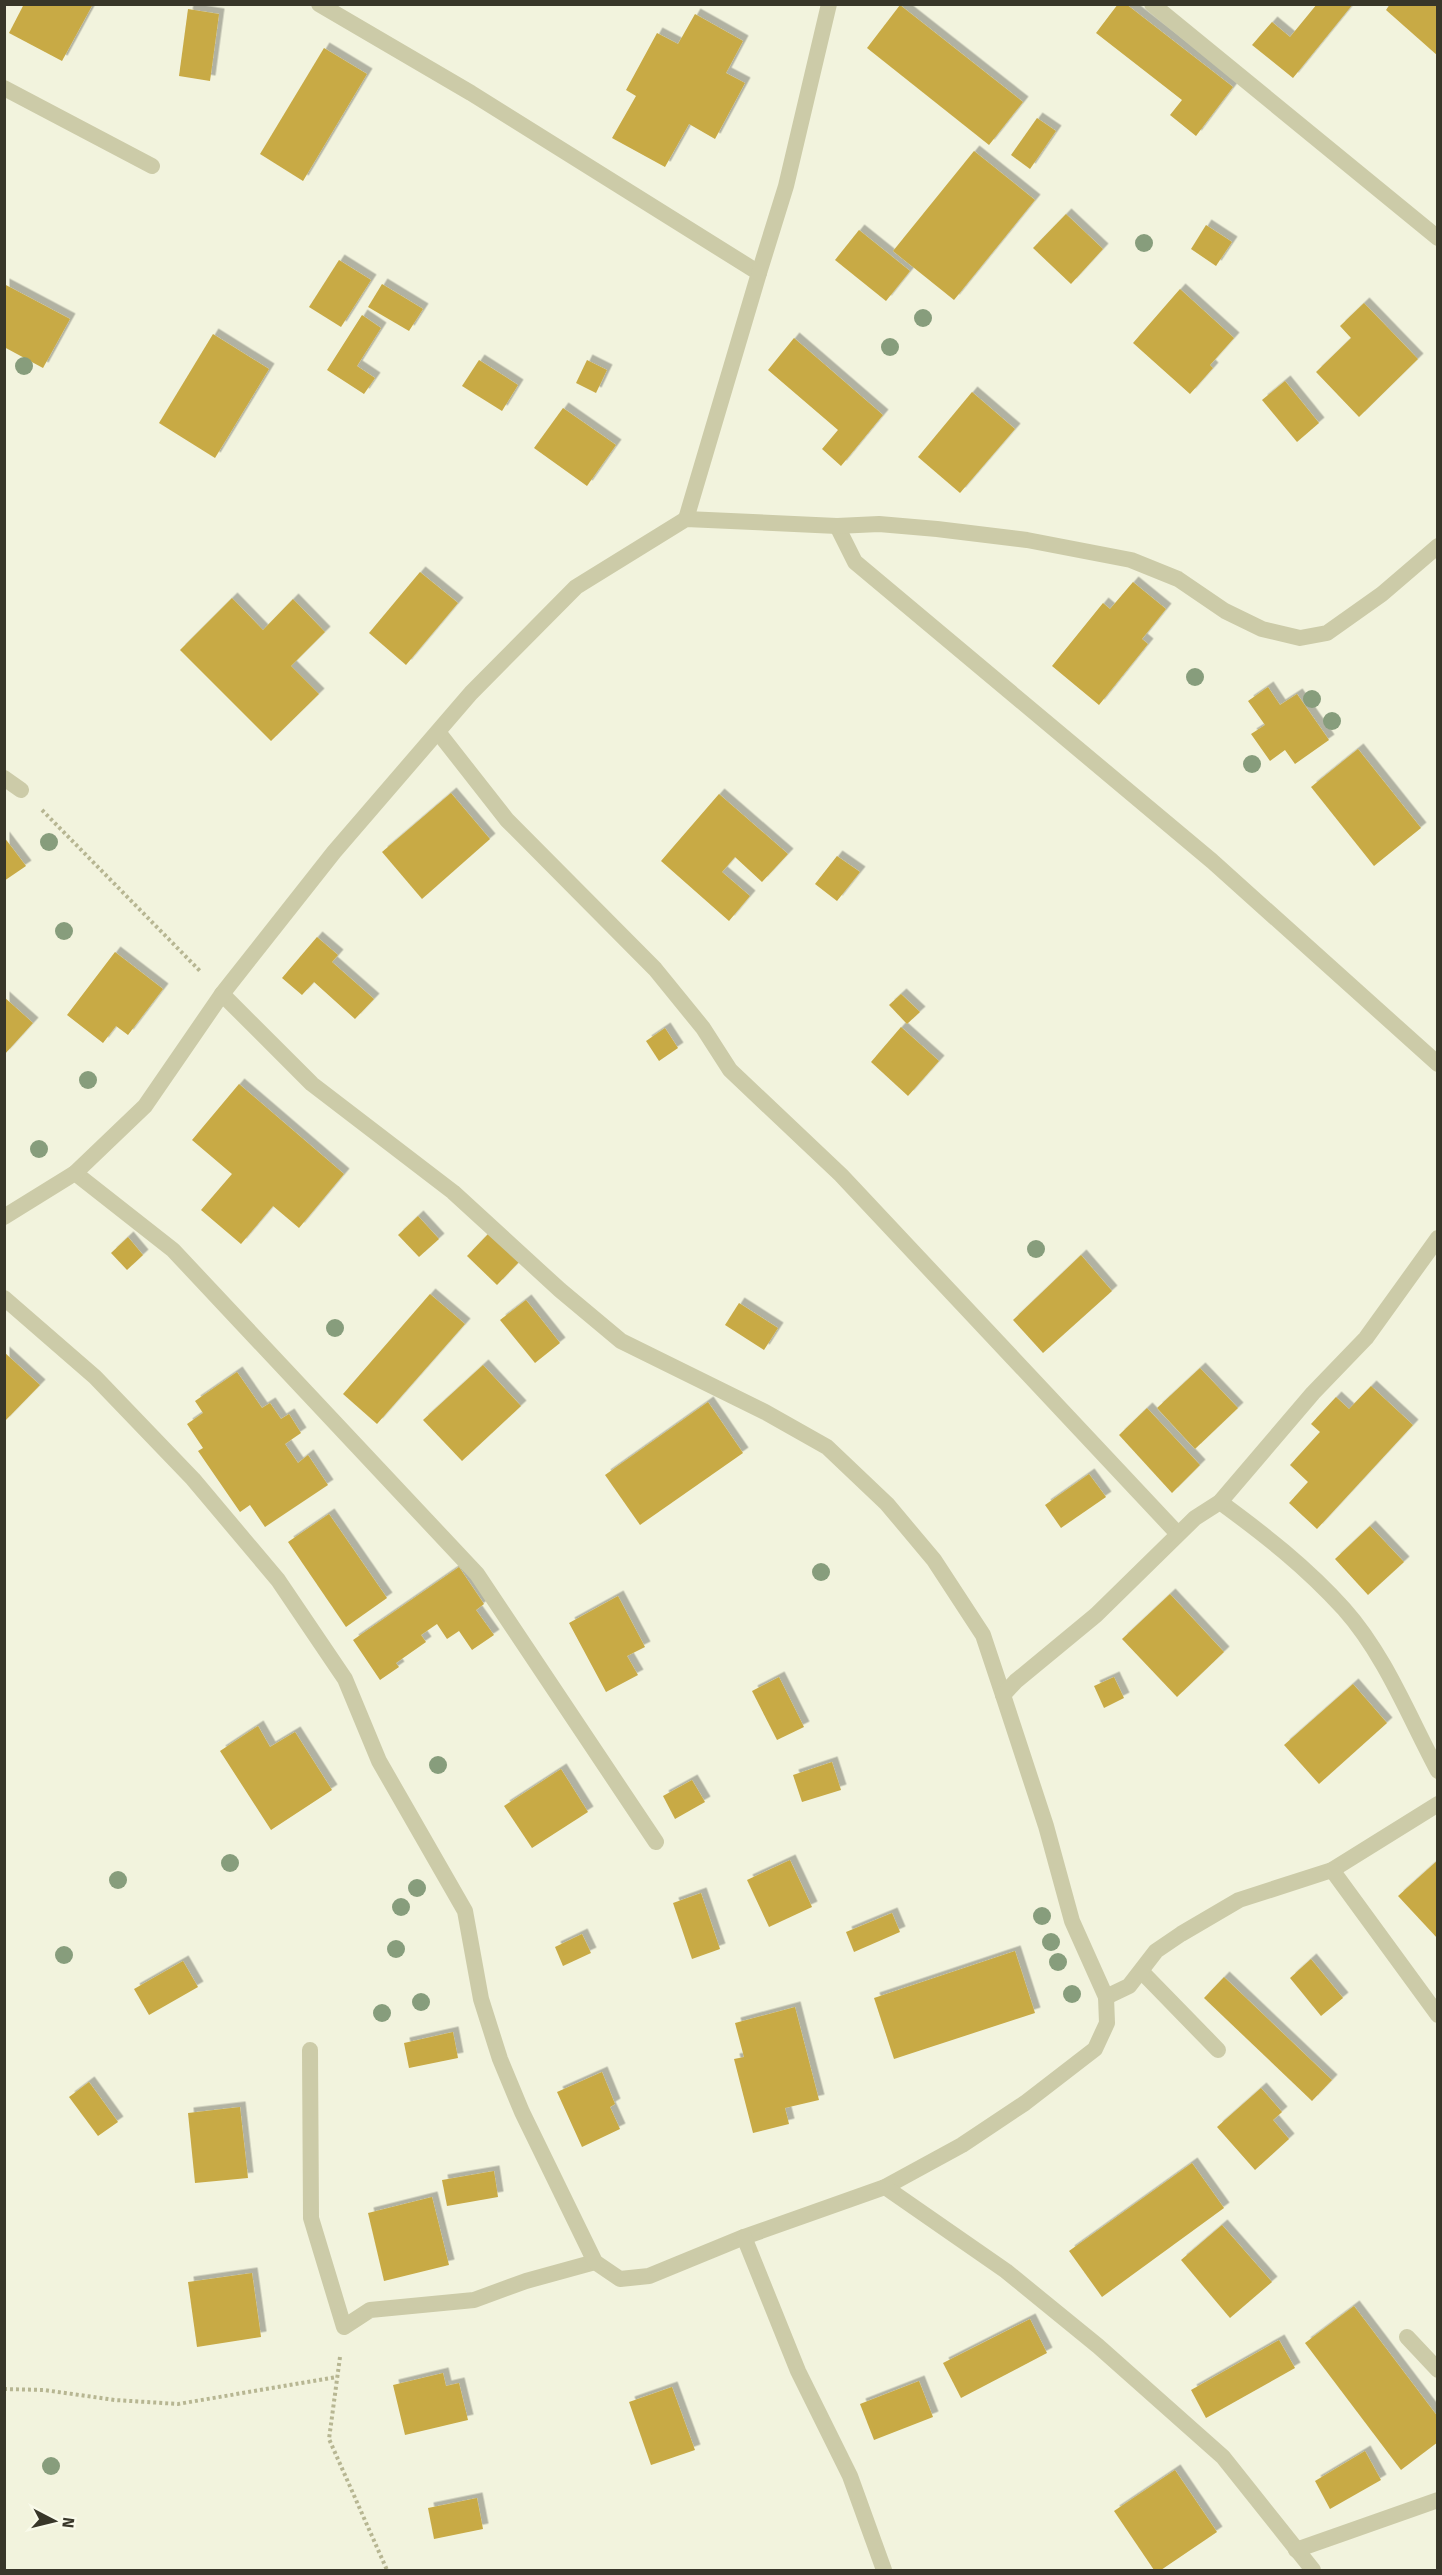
<svg xmlns="http://www.w3.org/2000/svg" width="1442" height="2575" font-family="'Fira Sans',sans-serif">
  <defs>
    <filter id="shadow"><feDropShadow dx="5.5" dy="-5.5" stdDeviation="0" flood-color="#0004"/></filter>
  </defs>
  <rect width="100%" height="100%" fill="#f2f3dd"/>
  <!-- building -->
  <g fill="#c8aa45" filter="url(#shadow)">
    <polygon points="24,4 93,4 62,61 9,33"/>
    <polygon points="1118,4 1126,4 1233,87 1196,136 1170,115 1182,100 1096,33"/>
    <polygon points="1317,4 1353,4 1293,78 1252,45 1272,22 1290,37"/>
    <polygon points="1390,4 1438,4 1438,56 1386,10"/>
    <polygon points="900,5 1023,102 989,145 867,48"/>
    <polygon points="188,9 219,14 210,81 179,76"/>
    <polygon points="695,14 743,41 726,73 745,83 715,139 689,124 665,167 612,138 636,96 626,90 657,33 678,44"/>
    <polygon points="324,48 367,74 303,181 260,154"/>
    <polygon points="1037,118 1056,131 1030,169 1011,155"/>
    <polygon points="974,151 1035,200 954,300 893,251"/>
    <polygon points="1066,214 1103,249 1071,284 1033,248"/>
    <polygon points="1206,225 1232,242 1216,266 1191,249"/>
    <polygon points="859,230 910,271 886,301 835,260"/>
    <polygon points="339,260 371,280 341,327 309,307"/>
    <polygon points="4,284 70,319 43,368 4,347"/>
    <polygon points="382,284 423,309 409,331 368,307"/>
    <polygon points="1180,289 1234,338 1210,365 1213,368 1190,394 1133,343"/>
    <polygon points="1364,303 1418,359 1359,417 1316,372 1351,338 1340,326"/>
    <polygon points="362,315 381,328 357,366 375,378 364,394 327,370"/>
    <polygon points="213,334 269,369 215,458 159,423"/>
    <polygon points="794,338 883,415 841,466 822,449 838,430 768,370"/>
    <polygon points="479,360 518,385 502,411 462,386"/>
    <polygon points="587,360 607,370 596,393 576,383"/>
    <polygon points="1285,381 1319,423 1297,442 1262,400"/>
    <polygon points="972,392 1015,429 960,493 918,457"/>
    <polygon points="563,408 616,445 587,486 534,448"/>
    <polygon points="420,572 458,603 406,665 369,633"/>
    <polygon points="1133,582 1166,609 1142,639 1148,644 1099,705 1052,666 1103,603 1110,609"/>
    <polygon points="232,598 263,630 293,599 325,632 291,666 319,694 271,741 180,650"/>
    <polygon points="1268,687 1280,705 1297,694 1329,740 1295,764 1285,750 1270,761 1251,734 1265,725 1248,701"/>
    <polygon points="1358,749 1421,828 1374,866 1311,787"/>
    <polygon points="451,793 490,839 422,899 382,852"/>
    <polygon points="719,794 788,854 762,882 735,857 722,872 750,896 729,921 661,861"/>
    <polygon points="4,837 26,866 4,881"/>
    <polygon points="837,856 860,872 837,901 815,884"/>
    <polygon points="317,937 338,955 332,962 374,999 355,1019 314,982 302,995 282,978"/>
    <polygon points="115,952 163,989 128,1035 116,1026 103,1043 67,1015"/>
    <polygon points="901,994 920,1012 907,1024 889,1005"/>
    <polygon points="4,997 33,1023 4,1055"/>
    <polygon points="901,1027 939,1061 908,1096 871,1062"/>
    <polygon points="665,1028 678,1048 659,1061 646,1041"/>
    <polygon points="239,1084 344,1174 299,1228 273,1206 241,1244 201,1210 232,1174 192,1140"/>
    <polygon points="418,1216 439,1239 419,1257 398,1235"/>
    <polygon points="489,1233 519,1262 497,1285 467,1256"/>
    <polygon points="128,1237 143,1255 127,1270 111,1253"/>
    <polygon points="1081,1255 1112,1291 1043,1353 1013,1320"/>
    <polygon points="430,1294 465,1324 377,1424 343,1394"/>
    <polygon points="526,1300 560,1343 535,1363 500,1320"/>
    <polygon points="739,1303 778,1328 764,1350 725,1325"/>
    <polygon points="4,1352 40,1385 4,1422"/>
    <polygon points="483,1365 521,1406 462,1461 423,1420"/>
    <polygon points="1200,1368 1238,1408 1195,1449 1157,1408"/>
    <polygon points="237,1372 262,1408 270,1403 281,1419 289,1414 301,1433 285,1444 298,1463 308,1455 328,1485 265,1527 250,1505 240,1512 198,1451 203,1448 187,1424 203,1413 195,1401"/>
    <polygon points="1371,1386 1413,1425 1317,1529 1289,1503 1308,1482 1290,1465 1320,1432 1311,1424 1336,1397 1349,1409"/>
    <polygon points="708,1402 743,1453 640,1525 605,1475"/>
    <polygon points="1147,1408 1200,1465 1172,1493 1119,1435"/>
    <polygon points="1089,1474 1106,1497 1061,1528 1045,1505"/>
    <polygon points="329,1514 387,1598 346,1627 288,1542"/>
    <polygon points="1370,1526 1404,1562 1368,1595 1335,1559"/>
    <polygon points="459,1567 484,1604 476,1610 494,1635 472,1650 459,1631 447,1639 437,1624 421,1635 426,1642 396,1663 399,1667 380,1680 353,1640"/>
    <polygon points="1170,1594 1224,1652 1177,1697 1122,1639"/>
    <polygon points="618,1596 645,1647 627,1656 638,1675 606,1692 569,1623"/>
    <polygon points="779,1677 804,1727 777,1740 752,1691"/>
    <polygon points="1114,1677 1124,1698 1104,1708 1094,1686"/>
    <polygon points="1353,1684 1387,1723 1319,1784 1284,1745"/>
    <polygon points="258,1726 270,1747 295,1732 332,1790 271,1830 220,1751"/>
    <polygon points="832,1762 841,1790 802,1802 793,1775"/>
    <polygon points="561,1769 588,1812 532,1848 504,1806"/>
    <polygon points="692,1780 705,1802 675,1819 663,1796"/>
    <polygon points="790,1860 812,1907 769,1927 747,1880"/>
    <polygon points="1438,1860 1438,1939 1398,1896"/>
    <polygon points="701,1893 720,1949 692,1959 673,1903"/>
    <polygon points="892,1913 900,1932 854,1952 846,1932"/>
    <polygon points="582,1934 591,1953 563,1966 555,1947"/>
    <polygon points="1015,1951 1035,2013 894,2059 874,1998"/>
    <polygon points="1311,1959 1343,1998 1321,2016 1290,1978"/>
    <polygon points="183,1961 198,1987 149,2015 134,1989"/>
    <polygon points="1224,1977 1332,2080 1312,2101 1204,1998"/>
    <polygon points="795,2007 819,2100 785,2108 789,2124 753,2133 734,2059 744,2057 735,2023"/>
    <polygon points="453,2032 458,2058 409,2068 404,2043"/>
    <polygon points="602,2072 615,2104 610,2107 620,2129 582,2147 557,2092"/>
    <polygon points="89,2082 118,2122 98,2136 69,2097"/>
    <polygon points="1261,2088 1282,2112 1273,2120 1289,2139 1255,2170 1217,2127"/>
    <polygon points="240,2107 248,2178 195,2183 188,2113"/>
    <polygon points="1192,2163 1224,2208 1102,2297 1069,2251"/>
    <polygon points="494,2171 498,2197 447,2206 442,2180"/>
    <polygon points="432,2197 449,2265 384,2281 368,2213"/>
    <polygon points="1222,2225 1272,2282 1230,2318 1181,2260"/>
    <polygon points="252,2273 261,2337 197,2347 188,2282"/>
    <polygon points="1354,2306 1438,2417 1438,2442 1401,2470 1305,2343"/>
    <polygon points="1030,2319 1047,2353 961,2398 943,2363"/>
    <polygon points="1279,2340 1295,2368 1206,2418 1191,2390"/>
    <polygon points="443,2373 446,2386 459,2383 468,2420 405,2435 393,2385"/>
    <polygon points="919,2381 933,2417 874,2440 860,2404"/>
    <polygon points="672,2387 695,2450 651,2465 629,2402"/>
    <polygon points="1365,2451 1381,2480 1330,2509 1315,2481"/>
    <polygon points="1175,2470 1217,2532 1161,2570 1154,2570 1114,2511"/>
    <polygon points="477,2498 483,2529 434,2539 428,2508"/>
  </g>
  <g fill="none" stroke-linecap="round" stroke-linejoin="round">
    <!-- path -->
    <g stroke="#b7b692" stroke-width="4" stroke-dasharray="3 3" stroke-linecap="butt">
      <polyline points="42,810 201,972"/>
      <polyline points="340,2357 329,2439 387,2570"/>
      <polyline points="4,2389 44,2390 115,2400 178,2404 337,2377"/>
    </g>
    <!-- service -->
    <g stroke="#cccba8" stroke-width="16">
      <polyline points="319,4 471,93 759,273 686,519"/>
      <polyline points="1152,4 1438,238"/>
      <polyline points="4,88 152,166"/>
      <polyline points="438,732 507,820 655,969 703,1028 730,1070 841,1175 1178,1534"/>
      <polyline points="4,778 21,790"/>
      <polyline points="222,994 312,1084 453,1192 560,1290 621,1341 765,1412 827,1447 887,1504 934,1560 983,1635 1003,1695"/>
      <polyline points="75,1173 173,1250 477,1574 656,1842"/>
      <path d="M 1220,1502 C 1265,1535 1306,1567 1344,1609 C 1385,1655 1409,1717 1438,1771"/>
      <polyline points="1142,1972 1218,2050"/>
      <polyline points="1106,1997 1129,1986 1156,1951 1181,1934 1239,1900 1332,1870 1438,1804"/>
      <polyline points="310,2050 311,2218 344,2327 370,2310 474,2300 526,2281 595,2262"/>
      <polyline points="1407,2337 1438,2370"/>
    </g>
    <!-- minor -->
    <g stroke="#cccba8" stroke-width="16">
      <polyline points="759,273 786,186 829,4"/>
      <polyline points="837,526 855,562 1212,861 1438,1064"/>
      <polyline points="4,1217 75,1173 145,1106 222,994 334,852 471,693 576,587 686,519 837,526 879,524 937,529 1027,540 1131,560 1178,579 1225,611 1262,629 1300,638 1327,633 1382,594 1438,546"/>
      <polyline points="4,1298 95,1377 193,1479 278,1580 345,1679 379,1761 465,1911 481,1999 500,2059 522,2112 595,2262 620,2279 649,2276 744,2237 885,2187 962,2145 1025,2103 1095,2049 1107,2023 1106,1997 1072,1921 1046,1826 1003,1695 1016,1681 1096,1615 1195,1518 1220,1502 1313,1393 1366,1338 1438,1238"/>
      <polyline points="1332,1870 1438,2015"/>
      <polyline points="885,2187 1006,2271 1098,2346 1223,2457 1313,2570"/>
      <polyline points="744,2237 798,2371 850,2476 884,2570"/>
      <polyline points="1296,2550 1438,2500"/>
    </g>
  </g>
  <!-- trees -->
  <g fill="#879d7c">
    <circle cx="1144" cy="243" r="9"/>
    <circle cx="923" cy="318" r="9"/>
    <circle cx="890" cy="347" r="9"/>
    <circle cx="24" cy="366" r="9"/>
    <circle cx="1195" cy="677" r="9"/>
    <circle cx="1312" cy="699" r="9"/>
    <circle cx="1332" cy="721" r="9"/>
    <circle cx="1252" cy="764" r="9"/>
    <circle cx="49" cy="842" r="9"/>
    <circle cx="64" cy="931" r="9"/>
    <circle cx="88" cy="1080" r="9"/>
    <circle cx="39" cy="1149" r="9"/>
    <circle cx="1036" cy="1249" r="9"/>
    <circle cx="335" cy="1328" r="9"/>
    <circle cx="821" cy="1572" r="9"/>
    <circle cx="438" cy="1765" r="9"/>
    <circle cx="230" cy="1863" r="9"/>
    <circle cx="118" cy="1880" r="9"/>
    <circle cx="417" cy="1888" r="9"/>
    <circle cx="401" cy="1907" r="9"/>
    <circle cx="1042" cy="1916" r="9"/>
    <circle cx="1051" cy="1942" r="9"/>
    <circle cx="396" cy="1949" r="9"/>
    <circle cx="64" cy="1955" r="9"/>
    <circle cx="1058" cy="1962" r="9"/>
    <circle cx="1072" cy="1994" r="9"/>
    <circle cx="421" cy="2002" r="9"/>
    <circle cx="382" cy="2013" r="9"/>
    <circle cx="51" cy="2466" r="9"/>
  </g>
  <!-- border -->
  <rect width="1442" height="2575" fill="none" stroke="#383629" stroke-width="12"/>
  <!-- north arrow -->
  <g transform="translate(54 2521) rotate(97)" stroke="#f9faea" stroke-width="4.5" paint-order="stroke">
  <path d="M0-4.5L10 22L0 15L-10 22Z" fill="#383629"/>
  <text y="-9" font-size="16" font-weight="bold" text-anchor="middle" fill="#383629">N</text>
  </g>
</svg>
